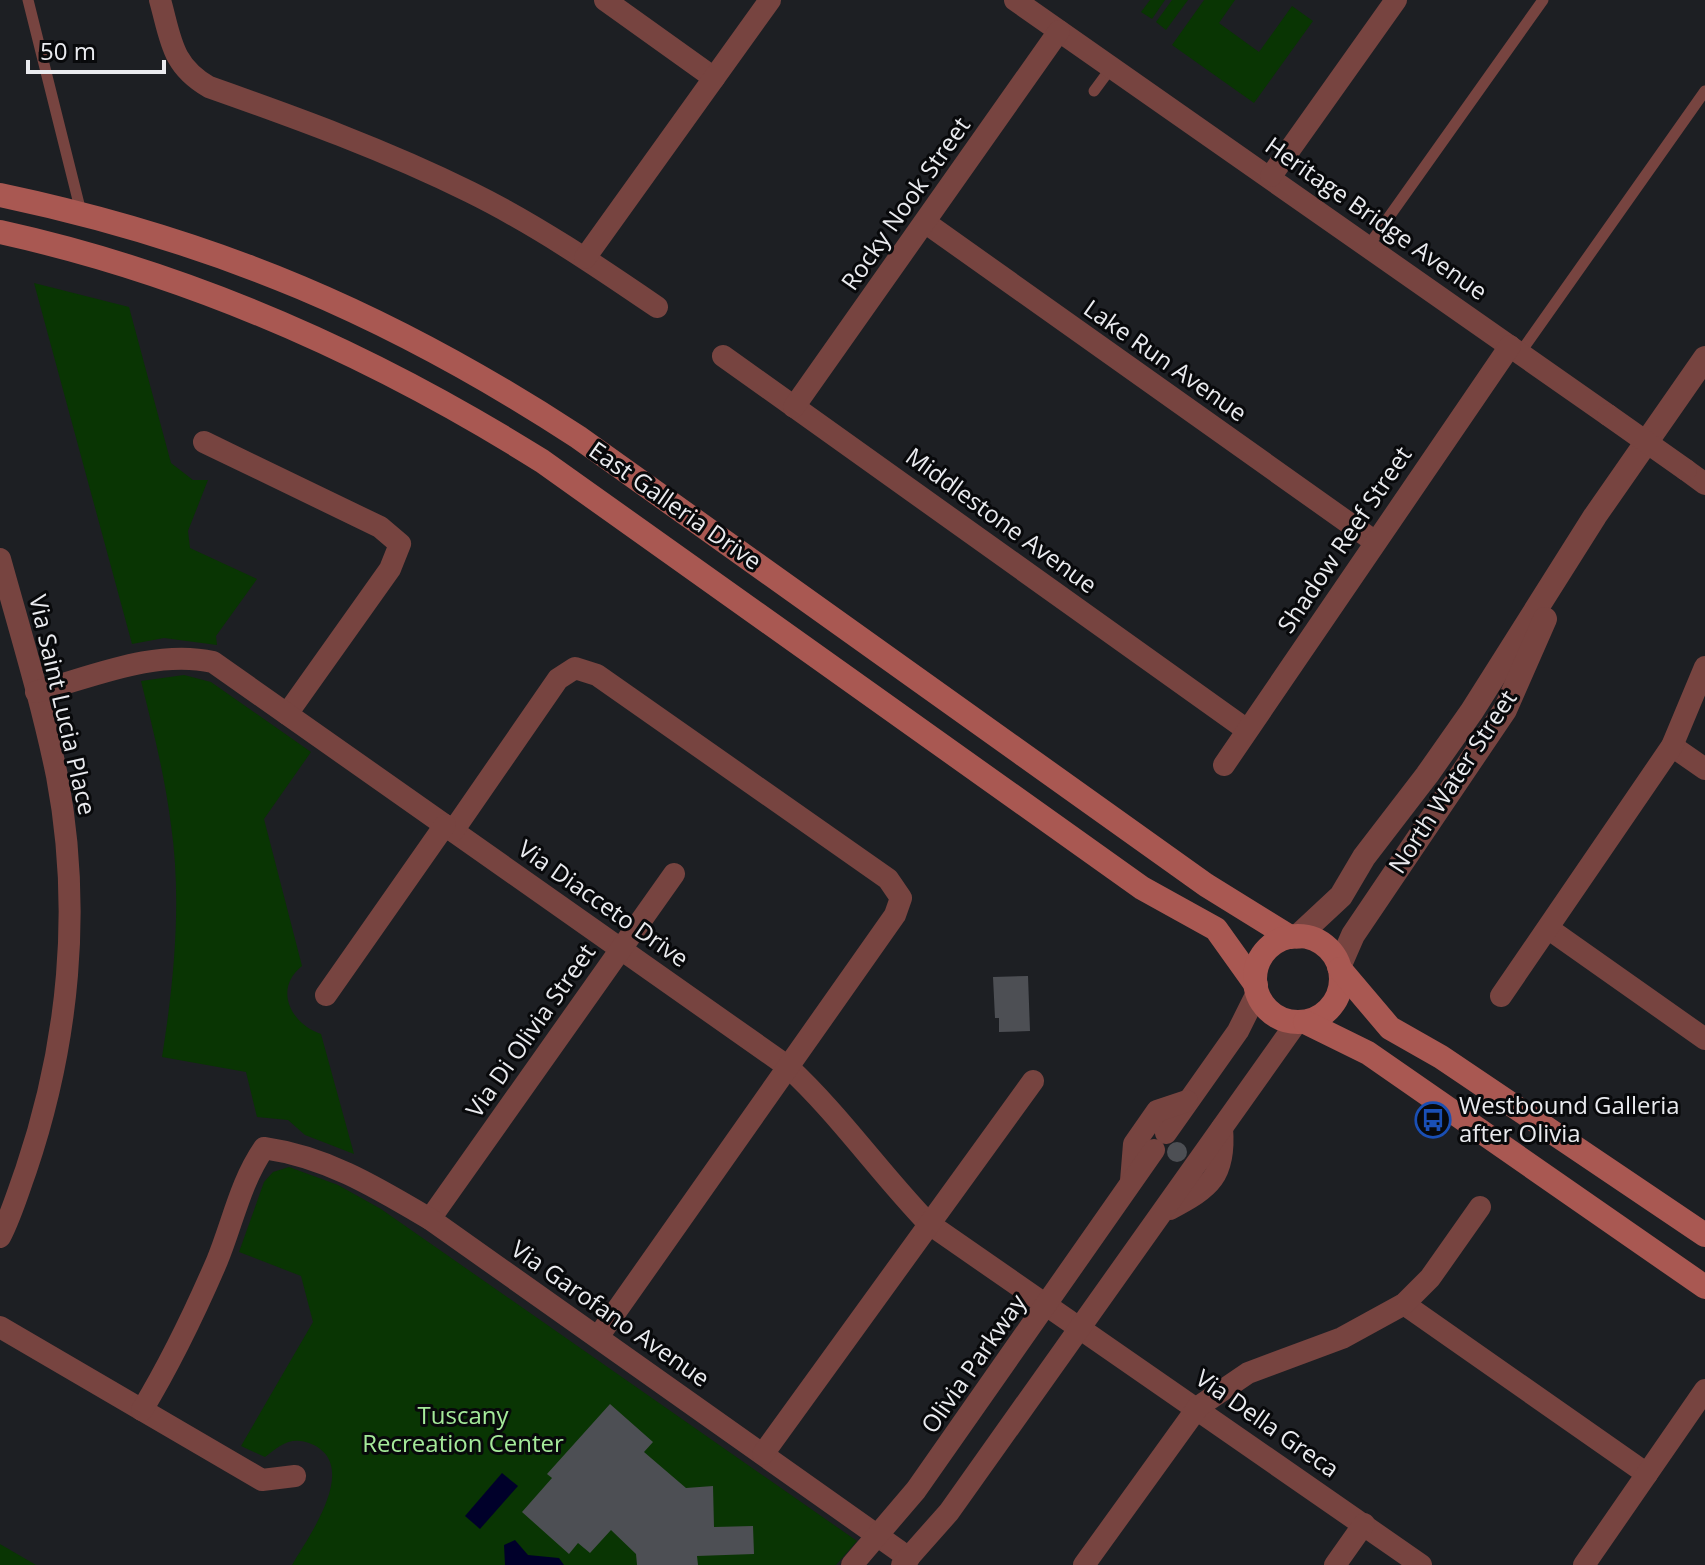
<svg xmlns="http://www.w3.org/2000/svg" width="1705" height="1565" font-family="'Open Sans',sans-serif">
  <rect width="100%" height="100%" fill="#1d1f23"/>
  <!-- green -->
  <g fill="#093503">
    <polygon points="1150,0 1165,0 1152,19 1141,12"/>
    <polygon points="1172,0 1188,0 1166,30 1156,22"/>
    <polygon points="1204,0 1235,0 1219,23 1259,52 1292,6 1313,21 1254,103 1172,45"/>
    <polygon points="34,283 129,307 171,463 193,480 208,480 188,531 190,548 257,579 216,636 217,645 164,638 132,644"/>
    <path d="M 184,675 L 211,682 L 311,752 L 264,819 L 302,966 C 273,989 291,1024 321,1034 L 354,1154 L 305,1135 L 288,1120 L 257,1117 L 246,1072 L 162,1057 C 174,982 182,901 171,825 C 165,777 153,729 141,681 Z"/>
    <path d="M 289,1167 L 338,1185 L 381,1209 L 857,1541 L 836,1565 L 292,1565 C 308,1537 363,1463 309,1443 C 290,1436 279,1446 265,1457 L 241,1446 L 313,1322 L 301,1276 L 239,1252 L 264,1182 L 273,1172 Z"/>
    <polygon points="0,1544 36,1565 0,1565"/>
  </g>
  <!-- water -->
  <g fill="#00002a">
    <polygon points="502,1473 518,1486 480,1529 465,1516"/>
    <polygon points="515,1540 528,1555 559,1558 564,1565 505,1565 504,1545"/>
  </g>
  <!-- building -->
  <g fill="#4d4f54">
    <polygon points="1028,976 1030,1031 999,1032 999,1018 995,1018 993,977"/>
    <circle cx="1177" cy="1152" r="10"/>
    <polygon points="610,1404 653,1442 644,1452 686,1488 713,1486 714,1527 753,1526 754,1554 697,1556 698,1565 637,1565 636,1554 611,1530 590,1553 578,1543 569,1554 522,1512 552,1478 547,1474"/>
  </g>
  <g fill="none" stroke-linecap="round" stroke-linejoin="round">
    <!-- service -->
    <g stroke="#774440" stroke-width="11">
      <polyline points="28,0 81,212"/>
      <polyline points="1094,91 1111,68"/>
      <polyline points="1369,245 1543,0"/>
      <polyline points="1520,353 1705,91"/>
    </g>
    <!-- minor -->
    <g stroke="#774440" stroke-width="22">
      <path d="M 160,0 C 171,39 171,65 209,87 C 297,118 385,150 470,192 C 535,224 597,266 657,307"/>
      <polyline points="605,0 714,78"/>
      <polyline points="1015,0 1608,415"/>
      <polyline points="1271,176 1396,0"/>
      <polyline points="926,223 1374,541"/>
      <polyline points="585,258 770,0"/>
      <polyline points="723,356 1247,730"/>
      <polyline points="794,407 1059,31"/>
      <polyline points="204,442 380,527 400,544 390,569 287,714"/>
      <polyline points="1686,470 1705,484"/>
      <path d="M 0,559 C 20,631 42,703 57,776 C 82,908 69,1043 26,1170 C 18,1192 11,1216 0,1237"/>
      <path d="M 36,692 C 92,677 155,649 213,662 L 787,1066 C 839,1114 879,1172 928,1223 L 1421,1565"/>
      <polyline points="1672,746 1705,769"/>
      <polyline points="1224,765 1510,346"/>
      <polyline points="453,831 558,679 575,668 597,675 888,879 901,898 895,915 598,1337"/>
      <polyline points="1549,929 1705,1039"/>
      <polyline points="326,995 445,825"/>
      <polyline points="1501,996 1672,746 1705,667"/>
      <polyline points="1166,1133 1238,1031 1257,993"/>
      <polyline points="1131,1181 1134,1144 1157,1111 1187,1101"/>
      <path d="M 1170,1209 C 1210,1188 1226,1176 1222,1128"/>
      <polyline points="430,1219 674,874"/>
      <polyline points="1404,1304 1647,1474"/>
      <polyline points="0,1327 262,1480 295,1476"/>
      <path d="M 142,1410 C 171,1362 195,1312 217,1261 C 233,1222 240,1183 264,1148 C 327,1157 376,1187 430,1219 L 909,1558"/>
      <polyline points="763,1454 1033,1081"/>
      <polyline points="852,1565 916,1490 1154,1150"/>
      <polyline points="902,1565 949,1512 1297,1022"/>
      <polyline points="1084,1565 1198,1407 1248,1373 1342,1338 1404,1304 1430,1278 1480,1207"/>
      <polyline points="1335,1565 1364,1524"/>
      <polyline points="1584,1565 1705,1390"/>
    </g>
    <!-- tertiary -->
    <g stroke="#774440" stroke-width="24">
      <polyline points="1297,937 1341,896 1364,857 1427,775 1472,711 1595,516 1705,358"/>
      <polyline points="1339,967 1353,935 1505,710 1545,619"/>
    </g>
    <!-- secondary -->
    <g stroke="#a95852" stroke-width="24">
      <path d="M 0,195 C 218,241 391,315 578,437 L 1206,885 L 1290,937"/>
      <path d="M 0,232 C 195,275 373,355 542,461 L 1142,888 L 1216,929 L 1256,985"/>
      <circle cx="1298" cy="979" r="43"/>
      <polyline points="1340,969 1390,1028 1441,1057 1705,1235"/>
      <polyline points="1305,1022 1368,1053 1705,1287"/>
    </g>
    <!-- minor-bridge -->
    <polyline stroke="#774440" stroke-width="22" points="1608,415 1686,470"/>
  </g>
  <!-- icons -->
  <defs>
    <symbol id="bus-ring" viewBox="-11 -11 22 22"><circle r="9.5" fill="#08090b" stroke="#1a4fb4" stroke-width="1.5"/><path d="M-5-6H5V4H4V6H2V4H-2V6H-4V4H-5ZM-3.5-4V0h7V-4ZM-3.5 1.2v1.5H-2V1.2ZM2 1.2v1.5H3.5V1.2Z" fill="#1a4fb4"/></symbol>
  </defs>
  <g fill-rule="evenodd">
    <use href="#bus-ring" x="1413" y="1100" width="40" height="40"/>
  </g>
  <g text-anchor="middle" stroke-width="6" stroke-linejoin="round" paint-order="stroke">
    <!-- street labels -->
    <g font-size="24" fill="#eaebef" stroke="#08090b">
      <text transform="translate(906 204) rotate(-55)" y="8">Rocky Nook Street</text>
      <text transform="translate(1376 219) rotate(35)" y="8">Heritage Bridge Avenue</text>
      <text transform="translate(1165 361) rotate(35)" y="8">Lake Run Avenue</text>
      <text transform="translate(675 506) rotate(35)" y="8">East Galleria Drive</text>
      <text transform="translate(1001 521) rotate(36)" y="8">Middlestone Avenue</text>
      <text transform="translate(1345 540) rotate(-56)" y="8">Shadow Reef Street</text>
      <text transform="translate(62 705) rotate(77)" y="8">Via Saint Lucia Place</text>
      <text transform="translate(1453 782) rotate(-57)" y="8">North Water Street</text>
      <text transform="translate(603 904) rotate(35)" y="8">Via Diacceto Drive</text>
      <text transform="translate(531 1031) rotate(-55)" y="8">Via Di Olivia Street</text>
      <text transform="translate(610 1314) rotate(35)" y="8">Via Garofano Avenue</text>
      <text transform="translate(974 1364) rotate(-55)" y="8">Olivia Parkway</text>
      <text transform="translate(1267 1424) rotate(35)" y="8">Via Della Greca</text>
    </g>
    <!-- poi labels -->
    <g font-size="24" fill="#eaebef" stroke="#08090b" text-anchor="start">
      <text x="1459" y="1114">Westbound Galleria<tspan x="1459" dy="28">after Olivia</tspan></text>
    </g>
    <!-- park labels -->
    <g font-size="24" fill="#a5ea9a" stroke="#08090b">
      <text x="463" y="1424">Tuscany<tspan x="463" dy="28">Recreation Center</tspan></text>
    </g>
  </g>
  <!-- scale -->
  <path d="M28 60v12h136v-12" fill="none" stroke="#eaebef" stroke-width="4"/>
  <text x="40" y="60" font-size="24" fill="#eaebef" stroke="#08090b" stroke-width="6" paint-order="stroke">50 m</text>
</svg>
